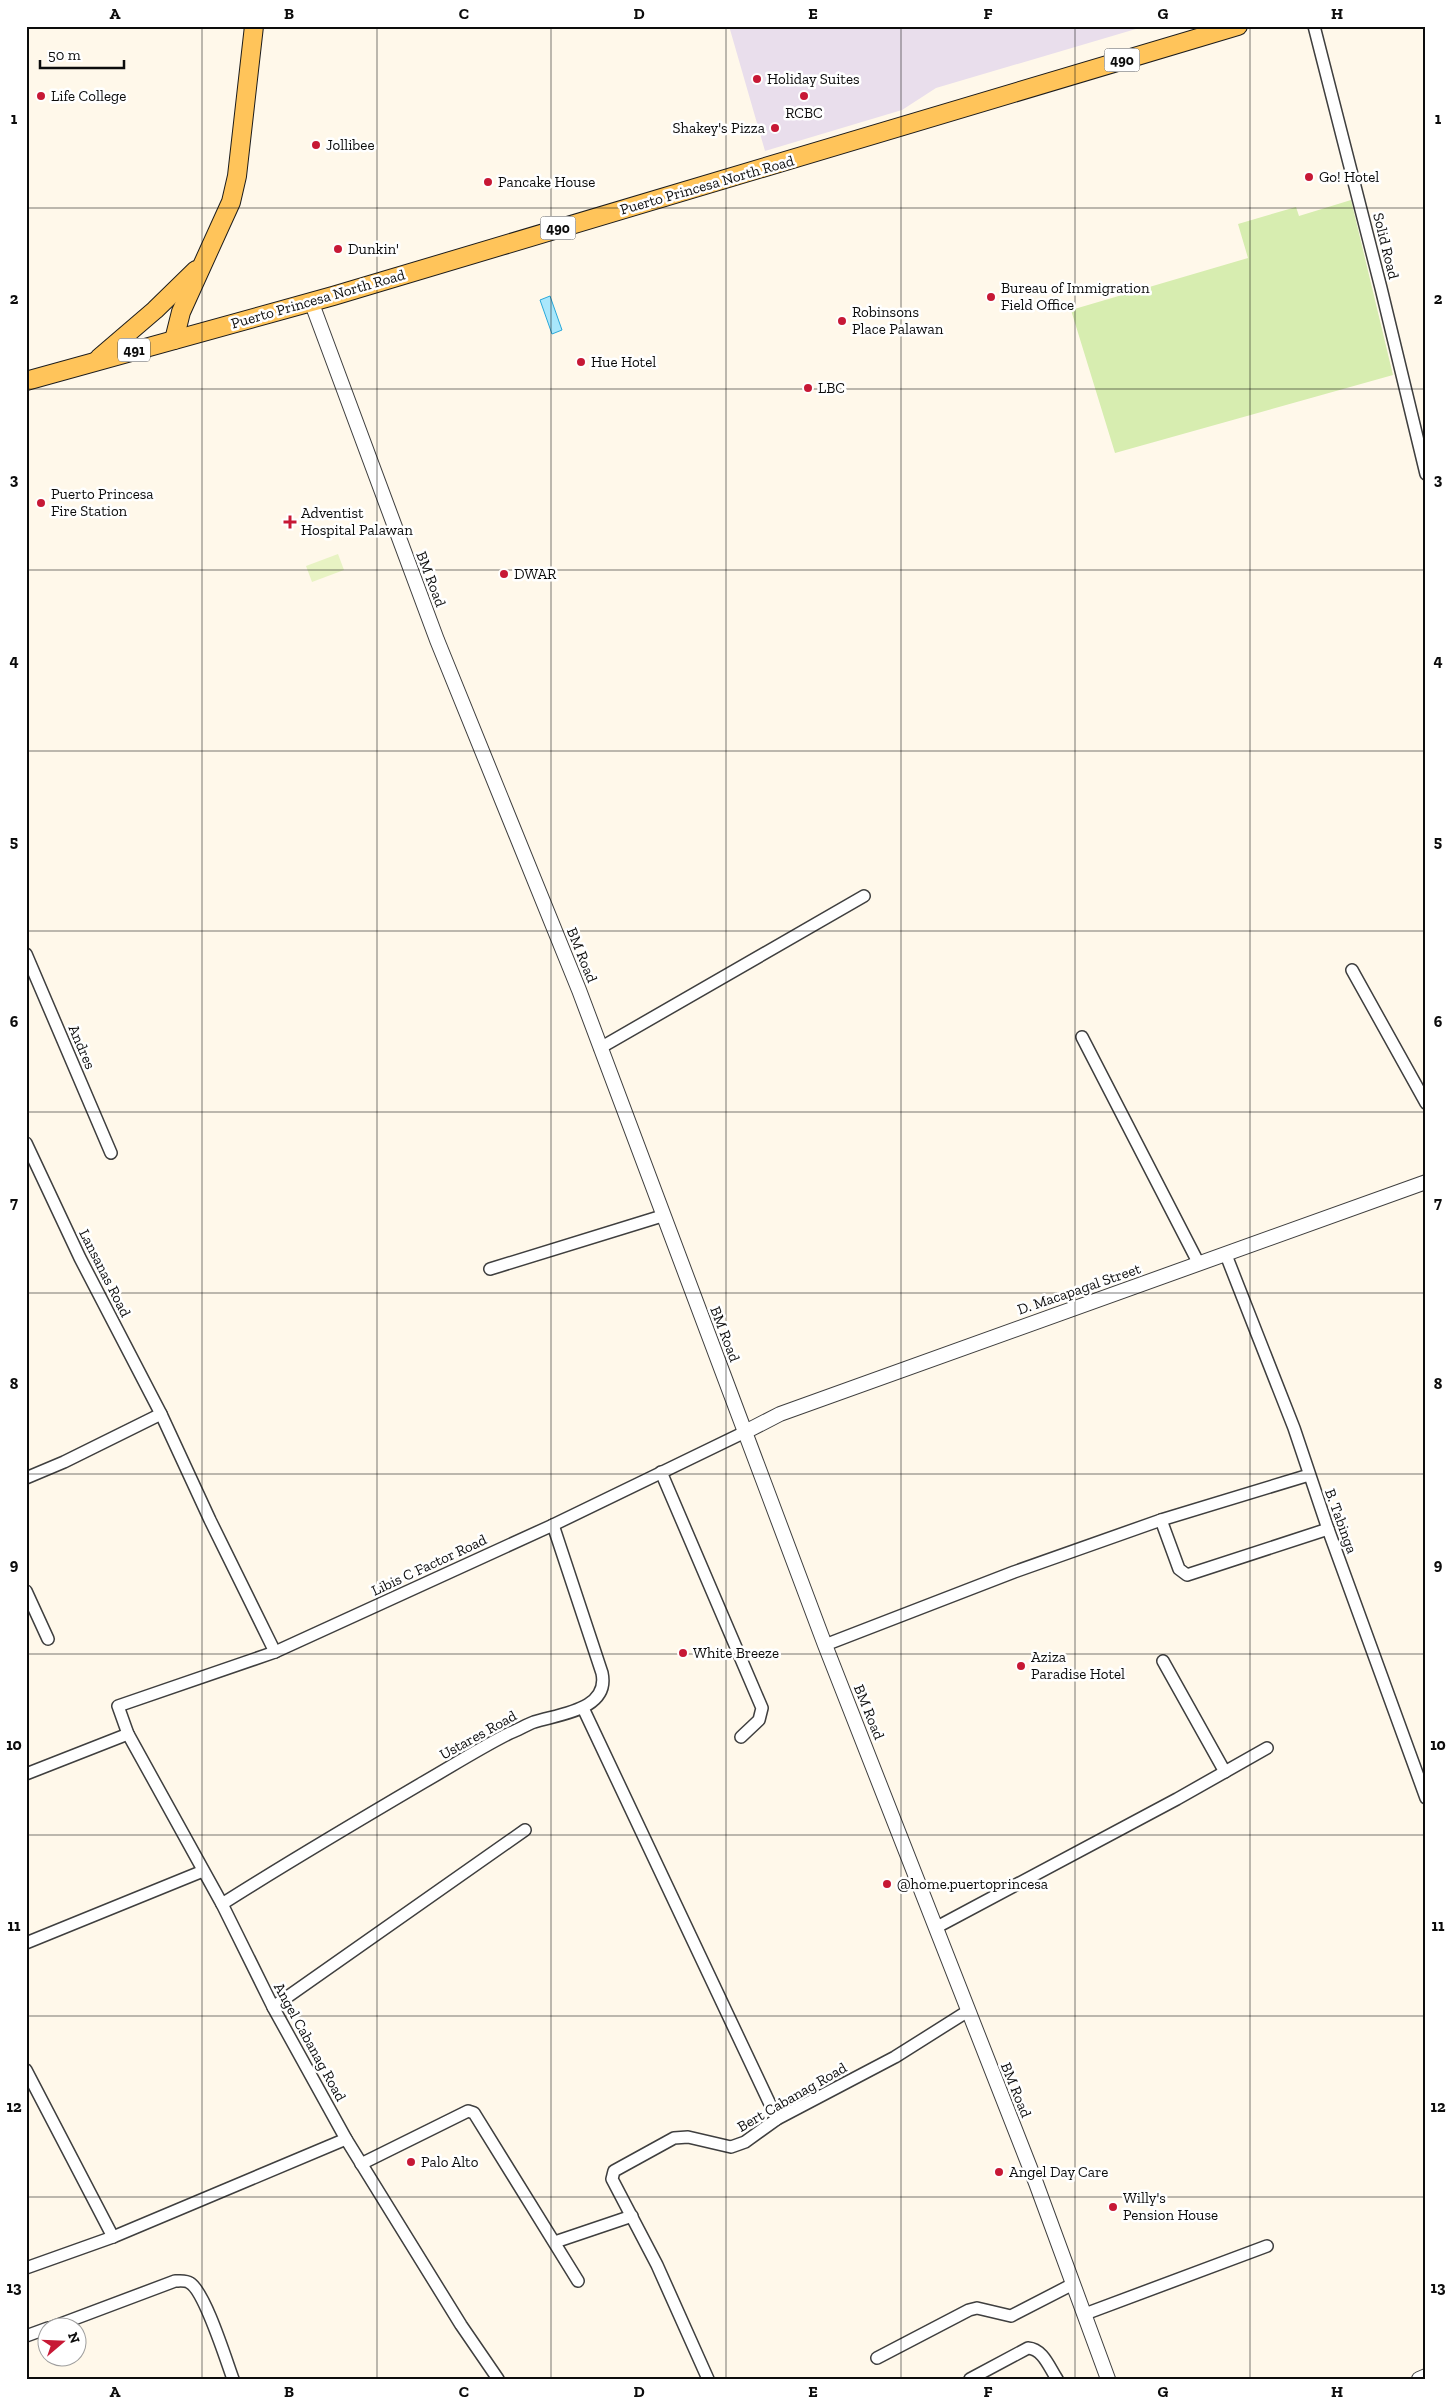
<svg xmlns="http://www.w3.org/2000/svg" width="1452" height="2405" font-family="'Zilla Slab',serif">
  <rect width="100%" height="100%" fill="#fff8ea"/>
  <!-- industrial -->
  <polygon fill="#e9deec" points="729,26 1146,26 936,88 902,110 765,151"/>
  <!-- green -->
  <polygon fill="#d7edb0" points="1351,200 1393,375 1115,453 1071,310 1248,258 1238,224 1296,207 1299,216"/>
  <!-- pitch -->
  <polygon fill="#e8f3c3" points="338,554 344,570 312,582 306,566"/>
  <!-- water -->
  <polygon fill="#a9e7fc" stroke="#2aa8d9" points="550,296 562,330 552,334 540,300"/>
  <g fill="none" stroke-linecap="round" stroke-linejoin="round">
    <defs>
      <g id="minor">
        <polyline points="1314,26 1381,288 1426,474"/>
        <polyline points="26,954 111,1153"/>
        <polyline points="1352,970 1426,1103"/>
        <polyline points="1082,1037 1199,1264"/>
        <polyline points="600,1048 864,896"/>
        <polyline points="26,1143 80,1258 161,1414 210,1520 275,1652"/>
        <polyline points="1226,1255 1294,1428 1328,1529 1426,1798"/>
        <polyline points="490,1269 662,1216"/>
        <polyline points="661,1472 762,1708 759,1720 741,1737"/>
        <polyline points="26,1478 64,1462 161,1414"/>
        <polyline points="1161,1520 1179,1569 1187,1575 1328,1529"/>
        <polyline points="26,1591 48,1639"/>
        <polyline points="825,1645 1014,1572 1161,1520 1309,1475"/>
        <polyline points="1163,1661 1225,1772"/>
        <polyline points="583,1708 777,2119"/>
        <polyline points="26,1774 128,1734"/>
        <path d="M 222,1904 C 288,1862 356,1822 424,1782 C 452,1766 480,1748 510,1733 C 518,1730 526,1725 534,1722 C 559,1714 610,1710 602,1673 L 553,1525"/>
        <polyline points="937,1927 1177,1799 1267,1748"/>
        <polyline points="26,1943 203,1871"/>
        <polyline points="273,2007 525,1830"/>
        <polyline points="26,2070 113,2237"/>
        <polyline points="361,2164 468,2111 474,2113 578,2281"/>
        <polyline points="555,2242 632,2216"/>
        <polyline points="26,2268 113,2237 346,2139"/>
        <polyline points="1085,2314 1267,2246"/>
        <path d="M 50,2328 L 175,2281 C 180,2281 186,2280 190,2283 C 205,2292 226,2360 233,2379"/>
        <polyline points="26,2336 48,2328"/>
        <polyline points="877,2358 969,2310 977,2308 1011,2316 1073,2284"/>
        <polyline points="498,2379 461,2325 346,2139 273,2007 222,1904 128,1734 118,1706 275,1652 553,1525 745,1432"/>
        <polyline points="708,2379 657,2265 612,2179 614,2171 674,2138 688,2137 731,2147 745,2142 777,2119 895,2057 968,2011"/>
        <path d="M 970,2379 L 1028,2348 C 1043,2349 1049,2367 1057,2379"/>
      </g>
      <g id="tertiary">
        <polyline points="311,301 437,640 579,990 825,1645 1036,2183 1108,2379"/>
        <polyline points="745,1432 780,1414 1426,1182"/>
        <polyline points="1419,2379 1426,2376"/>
      </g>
      <g id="primary">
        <polyline points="174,340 181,312 231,202 237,176 254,26"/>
        <polyline points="99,358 155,310 196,270"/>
        <polyline points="26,381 333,296 1238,26"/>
      </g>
    </defs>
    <!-- minor casing -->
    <use href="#minor" stroke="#3f3f3f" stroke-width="14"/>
    <!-- tertiary casing -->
    <use href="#tertiary" stroke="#3f3f3f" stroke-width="16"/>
    <!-- primary casing -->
    <use href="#primary" stroke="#1d1d1d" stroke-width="20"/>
    <!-- minor -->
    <use href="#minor" stroke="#fff" stroke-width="11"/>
    <!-- tertiary -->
    <use href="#tertiary" stroke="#fff" stroke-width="14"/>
    <!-- primary -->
    <use href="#primary" stroke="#ffc45a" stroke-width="18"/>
  </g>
  <!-- grid -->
  <path fill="none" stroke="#0c0c0c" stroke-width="1" stroke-opacity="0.55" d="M 202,26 L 202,2379M 377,26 L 377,2379M 551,26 L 551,2379M 726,26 L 726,2379M 901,26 L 901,2379M 1075,26 L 1075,2379M 1250,26 L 1250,2379M 26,208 L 1426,208M 26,389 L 1426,389M 26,570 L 1426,570M 26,751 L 1426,751M 26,931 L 1426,931M 26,1112 L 1426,1112M 26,1293 L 1426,1293M 26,1474 L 1426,1474M 26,1654 L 1426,1654M 26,1835 L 1426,1835M 26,2016 L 1426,2016M 26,2197 L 1426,2197"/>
  <!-- markers -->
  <g fill="#c71835" stroke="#fff" stroke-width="2">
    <circle cx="757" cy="79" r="5"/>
    <circle cx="41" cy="96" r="5"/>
    <circle cx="804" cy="96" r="5"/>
    <circle cx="775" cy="128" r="5"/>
    <circle cx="316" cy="145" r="5"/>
    <circle cx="1309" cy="177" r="5"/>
    <circle cx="488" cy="182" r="5"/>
    <circle cx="338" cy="249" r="5"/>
    <circle cx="991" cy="297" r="5"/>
    <circle cx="842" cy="321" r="5"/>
    <circle cx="581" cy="362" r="5"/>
    <circle cx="808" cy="388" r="5"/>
    <circle cx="41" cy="503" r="5"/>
    <path d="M287.5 514.5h5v5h5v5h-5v5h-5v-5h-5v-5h5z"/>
    <circle cx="504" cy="574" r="5"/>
    <circle cx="683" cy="1653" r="5"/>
    <circle cx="1021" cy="1666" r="5"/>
    <circle cx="887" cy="1884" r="5"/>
    <circle cx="411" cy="2162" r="5"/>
    <circle cx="999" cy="2172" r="5"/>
    <circle cx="1113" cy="2207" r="5"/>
  </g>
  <g text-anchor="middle" stroke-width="5" stroke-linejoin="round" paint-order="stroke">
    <!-- shield labels -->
    <g fill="#fff" stroke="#555" stroke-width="1">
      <rect x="1104.5" y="48.5" width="35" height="23" rx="4"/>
      <rect x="540.5" y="216.5" width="35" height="23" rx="4"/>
      <rect x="118" y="338.5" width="32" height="23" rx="4"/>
    </g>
    <g font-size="14" font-weight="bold" fill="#0c0c0c">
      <text x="1122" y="65">490</text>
      <text x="558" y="233">490</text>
      <text x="134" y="355">491</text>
    </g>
    <!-- poi labels -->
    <g font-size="15" fill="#0c0c0c" stroke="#fff" text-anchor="start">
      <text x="767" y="84">Holiday Suites</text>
      <text x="51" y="101">Life College</text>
      <text x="804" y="118" text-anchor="middle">RCBC</text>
      <text x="765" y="133" text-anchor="end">Shakey's Pizza</text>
      <text x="326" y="150">Jollibee</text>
      <text x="1319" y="182">Go! Hotel</text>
      <text x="498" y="187">Pancake House</text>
      <text x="348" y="254">Dunkin'</text>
      <text x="1001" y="293">Bureau of Immigration<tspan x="1001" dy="17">Field Office</tspan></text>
      <text x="852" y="317">Robinsons<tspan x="852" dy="17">Place Palawan</tspan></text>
      <text x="591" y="367">Hue Hotel</text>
      <text x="818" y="393">LBC</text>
      <text x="51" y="499">Puerto Princesa<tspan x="51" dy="17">Fire Station</tspan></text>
      <text x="301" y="518">Adventist<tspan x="301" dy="17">Hospital Palawan</tspan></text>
      <text x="514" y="579">DWAR</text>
      <text x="693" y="1658">White Breeze</text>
      <text x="1031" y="1662">Aziza<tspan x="1031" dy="17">Paradise Hotel</tspan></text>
      <text x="897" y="1889">@home.puertoprincesa</text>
      <text x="421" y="2167">Palo Alto</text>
      <text x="1009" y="2177">Angel Day Care</text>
      <text x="1123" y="2203">Willy's<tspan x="1123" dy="17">Pension House</tspan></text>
    </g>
    <!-- street labels -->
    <g font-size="15" fill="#0c0c0c" stroke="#fff">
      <text transform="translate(707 185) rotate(-16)" y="5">Puerto Princesa North Road</text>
      <text transform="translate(1386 246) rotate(76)" y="5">Solid Road</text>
      <text transform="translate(318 299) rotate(-16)" y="5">Puerto Princesa North Road</text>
      <text transform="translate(431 579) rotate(69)" y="5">BM Road</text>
      <text transform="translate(582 955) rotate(68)" y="5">BM Road</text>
      <text transform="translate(82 1047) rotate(67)" y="5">Andres</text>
      <text transform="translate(105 1273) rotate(63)" y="5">Lansanas Road</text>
      <text transform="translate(1079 1289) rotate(-19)" y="5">D. Macapagal Street</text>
      <text transform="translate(725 1334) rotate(69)" y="5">BM Road</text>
      <text transform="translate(1341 1521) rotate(70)" y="5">B. Tabinga</text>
      <text transform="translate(429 1565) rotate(-25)" y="5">Libis C Factor Road</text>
      <text transform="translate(869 1712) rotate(68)" y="5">BM Road</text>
      <text transform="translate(478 1735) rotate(-29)" y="5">Ustares Road</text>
      <text transform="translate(310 2042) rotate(61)" y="5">Angel Cabanag Road</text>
      <text transform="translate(1016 2090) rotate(68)" y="5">BM Road</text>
      <text transform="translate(792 2097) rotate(-30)" y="5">Bert Cabanag Road</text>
    </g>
  </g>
  <!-- border -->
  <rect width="1452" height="2405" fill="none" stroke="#ffffff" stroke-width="55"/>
  <!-- north arrow -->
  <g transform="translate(62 2342) rotate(71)"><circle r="24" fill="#ffffff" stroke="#9e9e9e"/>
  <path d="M0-4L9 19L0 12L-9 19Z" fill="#c71835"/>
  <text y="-8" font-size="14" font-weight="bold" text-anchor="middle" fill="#0c0c0c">N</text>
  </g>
  <!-- scale -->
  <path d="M40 60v8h84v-8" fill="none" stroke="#0c0c0c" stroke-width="2.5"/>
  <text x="48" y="60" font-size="15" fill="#0c0c0c" stroke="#ffffff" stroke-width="4" paint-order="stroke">50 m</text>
  <rect x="28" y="28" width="1396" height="2350" fill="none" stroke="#0c0c0c" stroke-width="2"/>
  <g font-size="16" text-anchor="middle" font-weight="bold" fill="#0c0c0c">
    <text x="115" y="19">A</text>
    <text x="289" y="19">B</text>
    <text x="464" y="19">C</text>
    <text x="639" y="19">D</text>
    <text x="813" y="19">E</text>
    <text x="988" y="19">F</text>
    <text x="1163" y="19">G</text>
    <text x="1337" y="19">H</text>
    <text x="14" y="124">1</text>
    <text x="1438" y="124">1</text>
    <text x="14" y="304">2</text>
    <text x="1438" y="304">2</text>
    <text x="14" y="485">3</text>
    <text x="1438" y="485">3</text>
    <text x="14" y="666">4</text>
    <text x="1438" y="666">4</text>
    <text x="14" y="847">5</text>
    <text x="1438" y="847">5</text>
    <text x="14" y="1027">6</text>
    <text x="1438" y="1027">6</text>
    <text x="14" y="1208">7</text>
    <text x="1438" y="1208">7</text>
    <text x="14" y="1389">8</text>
    <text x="1438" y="1389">8</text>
    <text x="14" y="1570">9</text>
    <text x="1438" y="1570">9</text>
    <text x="14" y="1750">10</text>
    <text x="1438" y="1750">10</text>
    <text x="14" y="1931">11</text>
    <text x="1438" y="1931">11</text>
    <text x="14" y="2112">12</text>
    <text x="1438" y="2112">12</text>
    <text x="14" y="2293">13</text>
    <text x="1438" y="2293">13</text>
    <text x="115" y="2397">A</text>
    <text x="289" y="2397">B</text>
    <text x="464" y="2397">C</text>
    <text x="639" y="2397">D</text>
    <text x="813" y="2397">E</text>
    <text x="988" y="2397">F</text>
    <text x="1163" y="2397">G</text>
    <text x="1337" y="2397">H</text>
  </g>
</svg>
